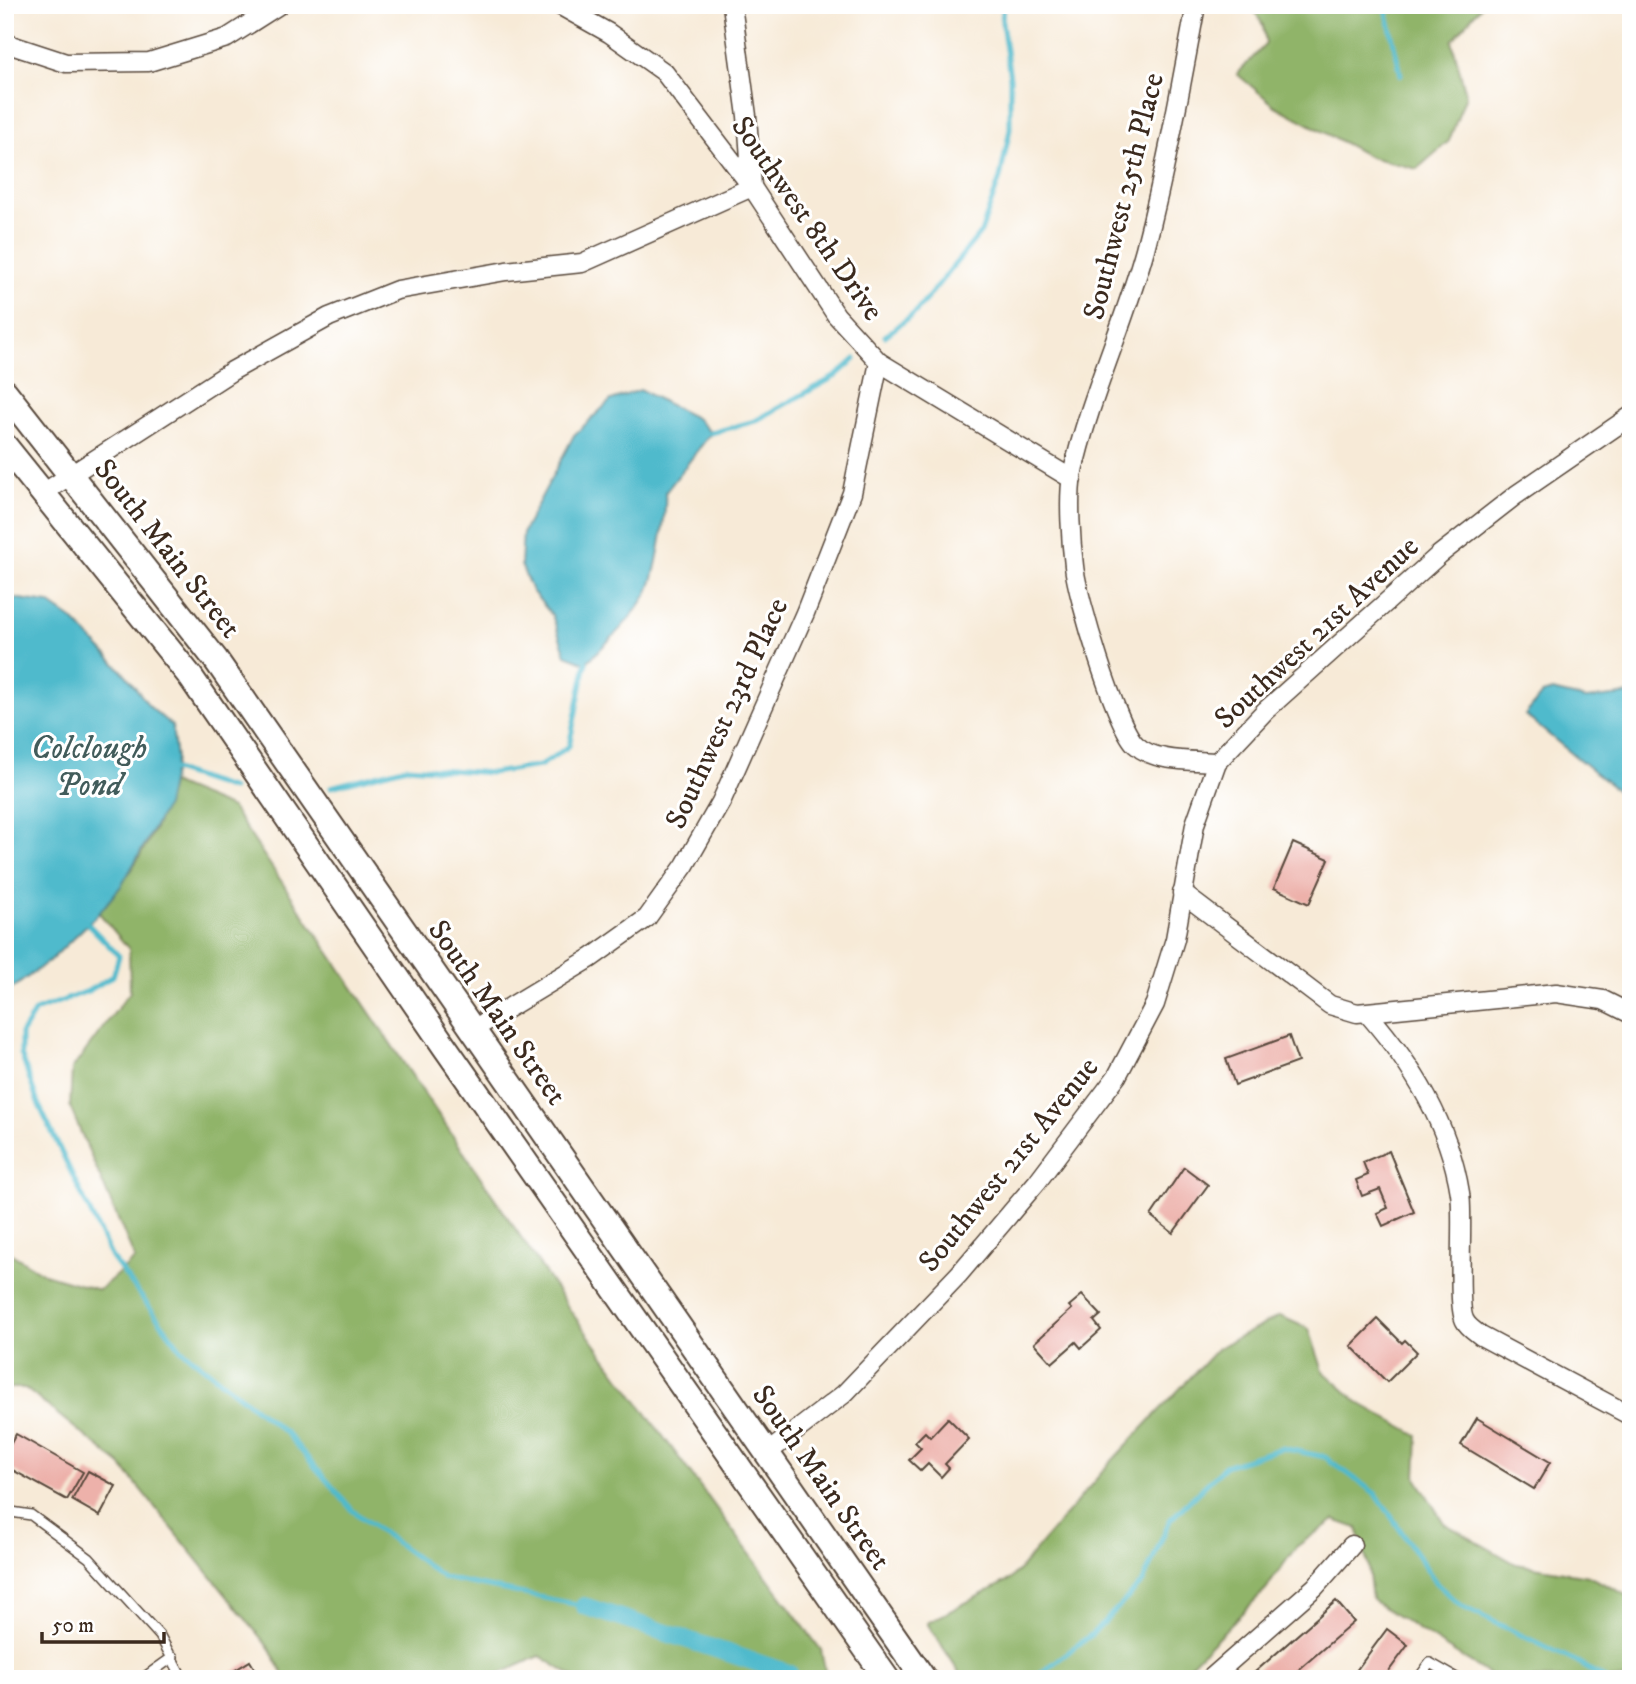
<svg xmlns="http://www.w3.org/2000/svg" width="1636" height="1684" font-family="'IM FELL DW Pica',serif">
  <rect width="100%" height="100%" fill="#fff"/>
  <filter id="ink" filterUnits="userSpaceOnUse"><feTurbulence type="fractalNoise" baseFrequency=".0143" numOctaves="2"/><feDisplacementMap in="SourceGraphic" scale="14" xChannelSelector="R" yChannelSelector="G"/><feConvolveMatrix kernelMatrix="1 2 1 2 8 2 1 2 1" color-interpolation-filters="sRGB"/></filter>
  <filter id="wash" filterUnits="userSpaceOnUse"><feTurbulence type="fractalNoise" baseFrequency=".00686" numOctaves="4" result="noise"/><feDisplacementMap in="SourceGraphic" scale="28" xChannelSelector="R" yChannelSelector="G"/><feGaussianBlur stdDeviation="1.57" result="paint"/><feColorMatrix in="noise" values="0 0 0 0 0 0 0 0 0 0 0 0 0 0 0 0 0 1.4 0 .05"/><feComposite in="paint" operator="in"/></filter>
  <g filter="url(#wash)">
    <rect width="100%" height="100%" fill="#f7ead7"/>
    <!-- forest -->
    <g fill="#90b469" stroke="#666f44" stroke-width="2">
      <polygon points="1251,5 1482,5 1452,41 1466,95 1449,141 1417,169 1370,157 1275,106 1237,74 1266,44 1263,25"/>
      <path d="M 171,783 L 232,808 L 572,1313 L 821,1650 L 827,1679 L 577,1679 L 540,1656 L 487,1679 L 286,1679 L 270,1649 L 120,1464 L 25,1388 L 5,1388 L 5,1250 L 44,1274 L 99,1290 L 135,1259 L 70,1107 L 72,1069 L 130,992 L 129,949 L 99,913 C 129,876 161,830 171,783 Z"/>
      <polygon points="1280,1316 1309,1329 1323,1371 1359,1403 1418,1436 1416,1478 1444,1523 1516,1564 1588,1576 1631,1597 1631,1679 1496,1679 1372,1600 1368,1565 1357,1528 1334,1520 1296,1547 1266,1589 1176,1679 964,1679 927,1623 1011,1579 1109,1464 1218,1348"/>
    </g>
    <!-- water -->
    <g fill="#50bacc" stroke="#467275" stroke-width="2">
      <path d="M 640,390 L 696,418 L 711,433 L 665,493 C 667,512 656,577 647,594 C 632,619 607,643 586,663 L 566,655 L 552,615 L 532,591 L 521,565 L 523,532 L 574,435 L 611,400 Z"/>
      <polygon points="5,597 49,603 72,619 126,675 150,707 172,726 176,759 166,806 122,885 99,913 53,958 5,994"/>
      <polygon points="1552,691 1586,699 1631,694 1631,802 1525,715 1542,694"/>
    </g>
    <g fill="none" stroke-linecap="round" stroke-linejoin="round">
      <!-- stream -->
      <g stroke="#50bacc" stroke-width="5">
        <polyline points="1390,5 1386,9 1401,75"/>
        <polyline points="885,336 916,312 981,232 1000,178 1010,129 1010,78 1002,22 1003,5"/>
        <polyline points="711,433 755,421 836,376 855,359"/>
        <polyline points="174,770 232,789"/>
        <polyline points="331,787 407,767 491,773 540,766 569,746 586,663"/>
        <polyline points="88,924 119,956 113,976 88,991 35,1011 21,1034 21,1054 38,1103 112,1258 181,1349 287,1434 353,1511 444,1578 584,1606"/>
        <polyline points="1033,1679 1092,1634 1143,1582 1170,1520 1225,1466 1282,1448 1325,1457 1376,1494 1437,1584 1461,1606 1577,1662 1605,1679"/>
      </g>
      <!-- canal -->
      <polyline stroke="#50bacc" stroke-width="18" points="584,1606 789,1673"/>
    </g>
    <g id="blocks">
      <!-- building -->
      <g fill="#edb1aa">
        <polygon points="1293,843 1329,859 1309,904 1274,888"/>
        <polygon points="1289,1036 1298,1062 1235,1085 1226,1059"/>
        <polygon points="1389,1151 1414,1212 1383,1226 1377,1213 1388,1208 1380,1189 1362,1196 1356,1180 1368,1175 1363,1162"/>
        <polygon points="1184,1167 1208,1185 1173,1233 1151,1216"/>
        <polygon points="1082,1295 1101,1315 1094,1321 1101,1330 1081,1348 1076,1342 1052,1363 1034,1343 1072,1309 1069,1306"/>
        <polygon points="1378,1319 1402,1343 1405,1340 1417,1352 1387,1382 1351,1346"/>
        <polygon points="948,1418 969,1439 945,1464 949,1468 941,1477 928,1464 921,1471 909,1460 921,1448 915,1442 925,1432 930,1437"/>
        <polygon points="1477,1418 1550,1462 1534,1489 1461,1445"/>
        <polygon points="16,1434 83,1472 67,1500 5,1466 5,1454"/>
        <polygon points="88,1471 116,1486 100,1516 72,1500"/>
        <polygon points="1336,1601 1354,1622 1288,1679 1247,1679"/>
        <polygon points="1387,1629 1408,1645 1383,1679 1350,1679"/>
        <polygon points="250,1661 261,1679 221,1679"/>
      </g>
    </g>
  </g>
  <g filter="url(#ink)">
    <use href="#blocks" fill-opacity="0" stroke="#57473a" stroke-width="2"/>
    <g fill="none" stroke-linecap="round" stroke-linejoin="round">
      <defs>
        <g id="service">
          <polyline points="5,1511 31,1515 89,1558 160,1636 183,1679"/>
          <polyline points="142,1679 173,1657"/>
          <polyline points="1418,1679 1430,1663 1458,1679"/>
        </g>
        <g id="minor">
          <polyline points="559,5 609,33 664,72 752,187 836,315 879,362 1072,479"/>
          <path d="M 1196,5 C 1181,86 1166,169 1145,249 C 1124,326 1089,398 1072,476 C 1068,499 1071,542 1074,566 C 1077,596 1116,727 1136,745 C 1155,763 1193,760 1217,762"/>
          <polyline points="5,43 66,63 149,62 227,38 279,5"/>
          <polyline points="43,493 232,371 329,317 397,290 506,271 582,263 752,187 747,116 732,5"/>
          <polyline points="1182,893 1330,1005 1357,1013 1556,993 1603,1000 1631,1014"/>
          <path d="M 1368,1014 C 1413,1066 1449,1124 1460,1193 C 1464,1219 1456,1307 1465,1321 C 1468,1327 1476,1332 1481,1336 L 1631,1416"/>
          <polyline points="472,1030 591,958 647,918 685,865 721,802 805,613 852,493 879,362"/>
          <polyline points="767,1453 844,1394 959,1274 1037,1182 1117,1076 1155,1004 1175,939 1195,824 1217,762 1265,711 1439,555 1516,495 1631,416"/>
          <polyline points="1210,1679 1315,1587 1352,1545"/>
        </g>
        <g id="secondary">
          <polyline points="5,392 216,660 924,1679"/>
          <polyline points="5,446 190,676 445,1047 887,1679"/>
        </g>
      </defs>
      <!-- service casing -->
      <use href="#service" stroke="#57473a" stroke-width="12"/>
      <!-- minor casing -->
      <use href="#minor" stroke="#57473a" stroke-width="21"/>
      <!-- secondary casing -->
      <use href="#secondary" stroke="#57473a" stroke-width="28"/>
      <!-- service -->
      <use href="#service" stroke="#fff" stroke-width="9"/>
      <!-- minor -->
      <use href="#minor" stroke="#fff" stroke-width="18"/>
      <!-- secondary -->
      <use href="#secondary" stroke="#fff" stroke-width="24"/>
    </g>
  </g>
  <g text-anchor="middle" stroke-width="6" stroke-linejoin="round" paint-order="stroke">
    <!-- street labels -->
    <g font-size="30" fill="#3b2a1e" stroke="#fff">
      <text transform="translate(1123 196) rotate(-76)" y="10">Southwest 25th Place</text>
      <text transform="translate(808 218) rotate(55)" y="10">Southwest 8th Drive</text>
      <text transform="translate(168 548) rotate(52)" y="10">South Main Street</text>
      <text transform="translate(1316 632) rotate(-43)" y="10">Southwest 21st Avenue</text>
      <text transform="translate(726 713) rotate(-65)" y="10">Southwest 23rd Place</text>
      <text transform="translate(498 1012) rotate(55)" y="10">South Main Street</text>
      <text transform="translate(1008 1164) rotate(-51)" y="10">Southwest 21st Avenue</text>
      <text transform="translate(822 1477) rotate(55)" y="10">South Main Street</text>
    </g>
    <!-- water labels -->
    <g font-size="32" font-style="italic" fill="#425c5b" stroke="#fff">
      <text x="89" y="758">Colclough<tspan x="89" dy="37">Pond</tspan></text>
    </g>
  </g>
  <!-- margin -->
  <rect width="1636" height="1684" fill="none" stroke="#fff" stroke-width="28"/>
  <!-- scale -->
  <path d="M42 1632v10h122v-10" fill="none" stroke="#3b2a1e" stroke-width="3.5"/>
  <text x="52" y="1632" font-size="21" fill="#3b2a1e" stroke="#ffffff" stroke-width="5" paint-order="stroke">50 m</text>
</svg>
